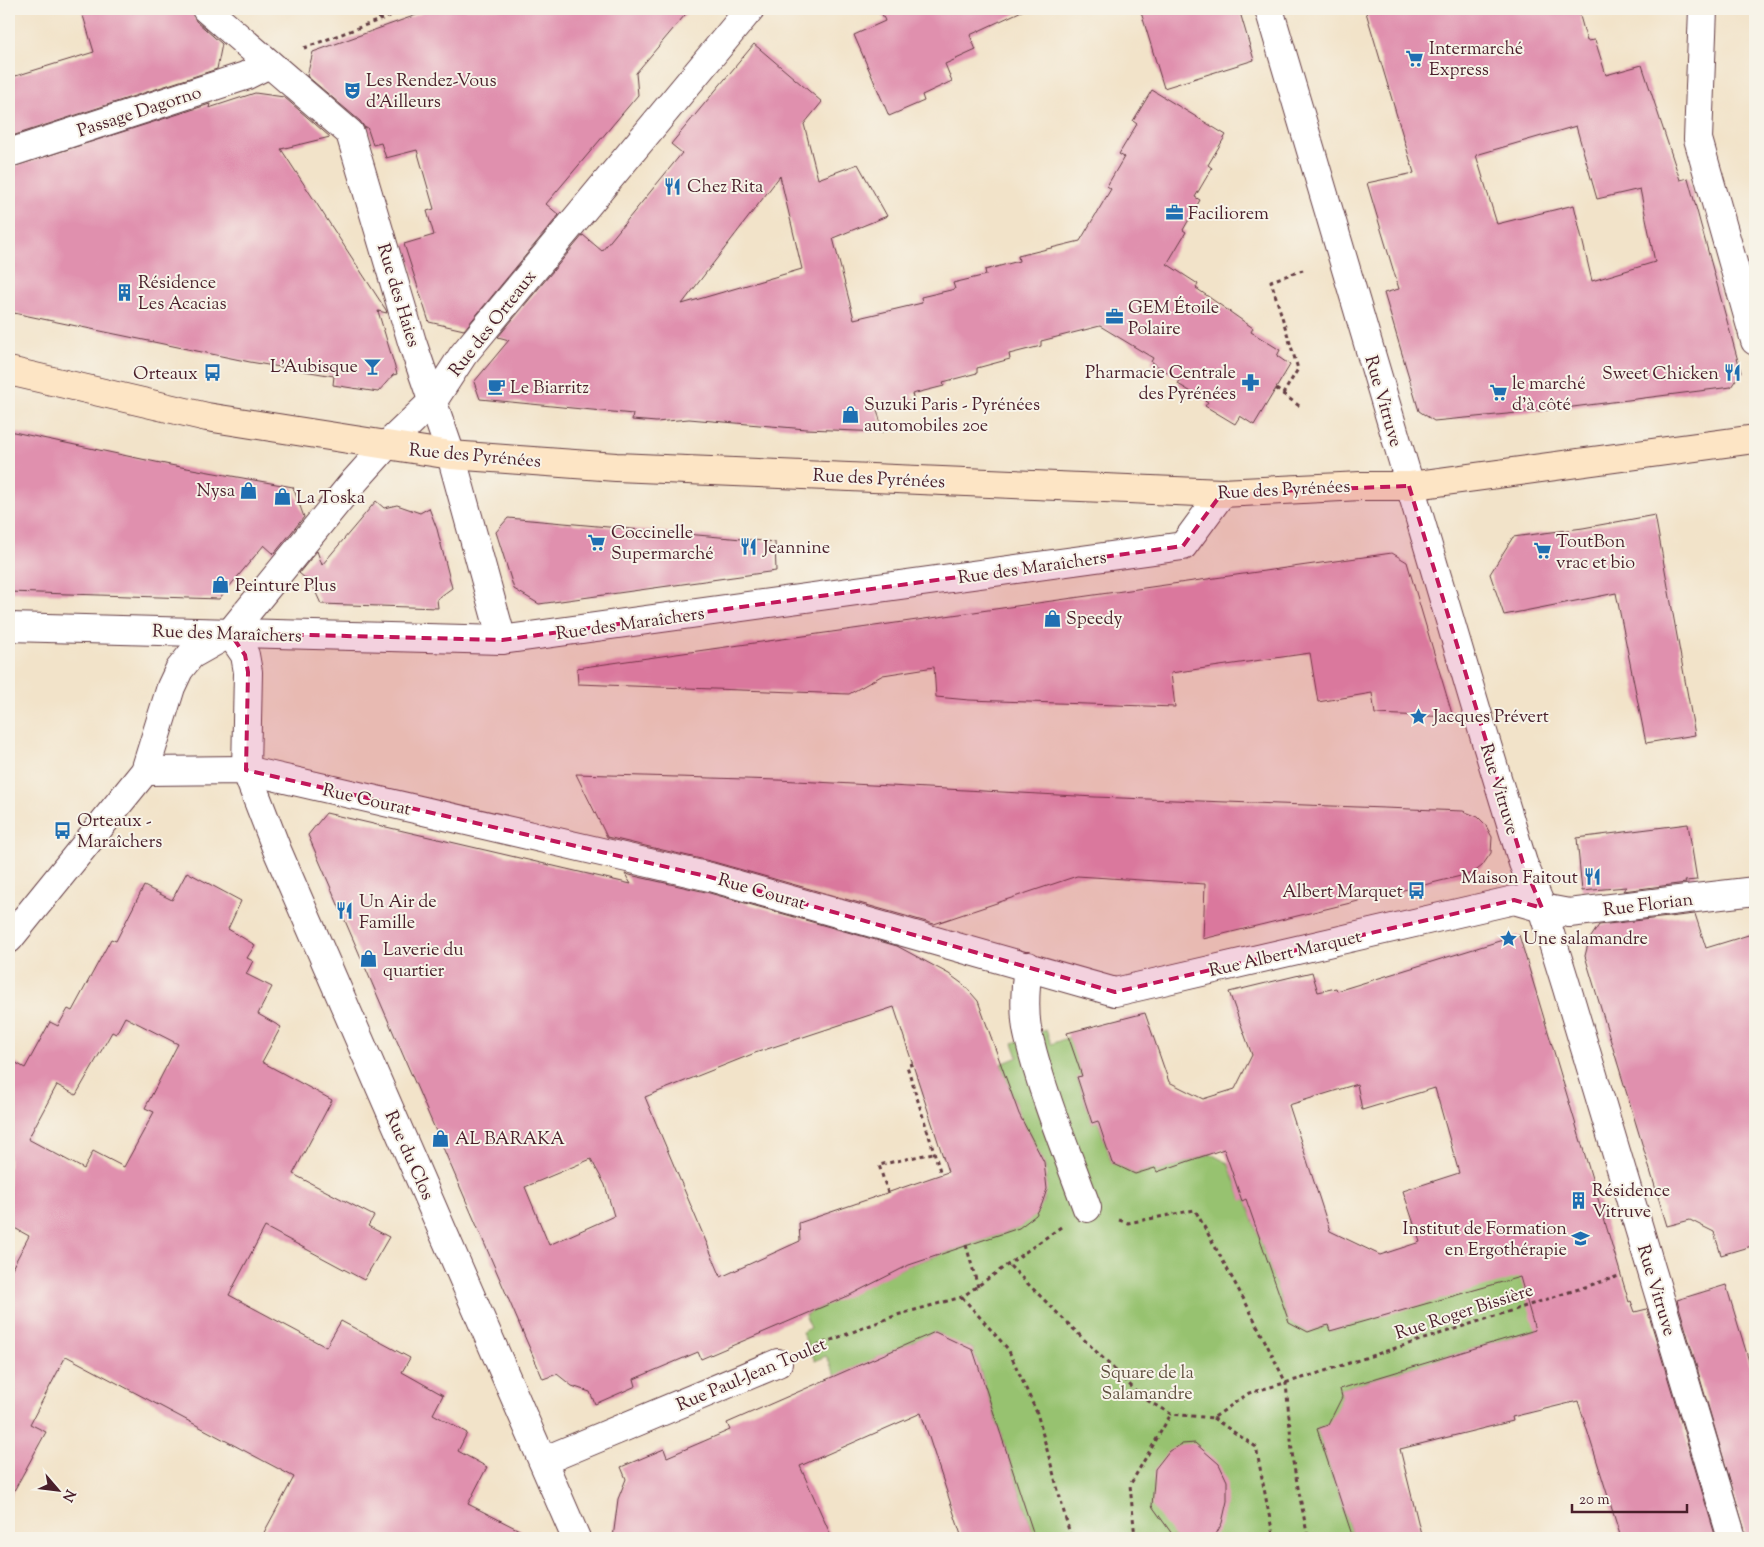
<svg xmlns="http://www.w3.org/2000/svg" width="1764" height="1547" font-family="'Sorts Mill Goudy',serif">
  <rect width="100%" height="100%" fill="#f7f3e8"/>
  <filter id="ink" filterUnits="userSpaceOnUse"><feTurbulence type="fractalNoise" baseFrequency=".02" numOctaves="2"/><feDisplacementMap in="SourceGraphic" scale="10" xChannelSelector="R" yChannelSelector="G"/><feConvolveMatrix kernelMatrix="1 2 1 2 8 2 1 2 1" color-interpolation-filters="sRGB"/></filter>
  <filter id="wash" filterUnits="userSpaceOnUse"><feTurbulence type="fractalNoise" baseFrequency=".0096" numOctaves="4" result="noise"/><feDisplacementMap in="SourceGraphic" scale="20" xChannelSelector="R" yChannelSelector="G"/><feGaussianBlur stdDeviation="1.12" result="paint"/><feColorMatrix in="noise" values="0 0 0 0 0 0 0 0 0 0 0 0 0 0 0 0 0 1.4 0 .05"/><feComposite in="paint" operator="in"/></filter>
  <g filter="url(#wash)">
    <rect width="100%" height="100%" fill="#f2e3c9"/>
    <!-- green -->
    <polygon fill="#97c270" stroke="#70704e" points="1046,1030 1051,1044 1069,1037 1082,1076 1077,1078 1092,1123 1098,1121 1112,1163 1135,1174 1155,1168 1157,1172 1211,1154 1228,1163 1242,1200 1246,1199 1289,1322 1308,1332 1328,1325 1330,1331 1577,1258 1601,1310 1340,1389 1342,1397 1330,1424 1317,1429 1353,1538 1035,1538 973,1349 967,1346 964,1351 940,1341 942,1335 935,1332 836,1376 826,1356 815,1361 802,1332 811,1328 805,1315 909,1265 1019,1228 1035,1215 1044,1200 1047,1176 1044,1162 1019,1114 1001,1064 1018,1057 1013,1043"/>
    <g id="blocks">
      <!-- building -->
      <g fill="#e090ae" fill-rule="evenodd">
        <polygon points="81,9 191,9 196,21 222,44 217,69 9,137 9,78 94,52"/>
        <polygon points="433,9 690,9 636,73 638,95 546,204 559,215 464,330 429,322 404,244 434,235 427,211 434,209 417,150 386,158 381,143 373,145 367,127 365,128 360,121 307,76 313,52"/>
        <polygon points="880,9 1026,9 970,35 976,50 945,64 952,81 922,95 924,101 889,116 854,35 885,21"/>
        <polygon points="1140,9 1239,9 1254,60 1164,88"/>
        <path d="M 1365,9 L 1578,9 L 1587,41 L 1595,40 L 1606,75 L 1642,65 L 1680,180 L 1688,178 L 1741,372 L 1731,387 L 1549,410 L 1434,421 L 1419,411 L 1384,293 L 1399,289 L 1367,183 L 1414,173 ZM 1576,126 L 1597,199 L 1640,189 L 1655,262 L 1592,281 L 1574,205 L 1497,224 L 1476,155 Z"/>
        <path d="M 754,44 L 822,102 L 804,124 L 818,179 L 858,164 L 887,216 L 833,238 L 854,319 L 922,303 L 921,297 L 955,289 L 953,283 L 986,275 L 985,270 L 1019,261 L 1018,256 L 1080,241 L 1111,189 L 1107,186 L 1124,157 L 1119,154 L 1137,124 L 1133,121 L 1152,90 L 1226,135 L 1208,165 L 1212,168 L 1195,197 L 1200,200 L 1183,230 L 1186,232 L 1167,264 L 1198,284 L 1196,288 L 1253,328 L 1251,332 L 1280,350 L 1277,356 L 1290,365 L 1254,425 L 1240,416 L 1235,424 L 1205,406 L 1208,402 L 1178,384 L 1180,380 L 1151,362 L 1153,358 L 1100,326 L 1041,341 L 1041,346 L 1009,354 L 1010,359 L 977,368 L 977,373 L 943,382 L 944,386 L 912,394 L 914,400 L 877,409 L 883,432 L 806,429 L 689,419 L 656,422 L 632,420 L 633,414 L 480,399 L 474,382 L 509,340 L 498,337 L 583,235 L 602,251 L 682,153 L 671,144 ZM 780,176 L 802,269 L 682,304 Z"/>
        <polygon points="255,93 284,97 330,137 281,149 386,310 387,313 378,311 397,374 393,375 378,392 333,385 334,376 250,362 9,312 9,168 210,104 209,108"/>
        <polygon points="9,431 170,465 293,487 304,517 274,554 264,545 219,599 9,592"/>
        <polygon points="376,501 384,508 397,505 420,513 429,508 437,529 452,588 437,599 438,608 321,604 312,584 299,573 317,551 322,565"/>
        <polygon points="1655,515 1695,735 1646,743 1616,593 1504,615 1490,574 1513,537 1583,528"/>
        <polygon points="508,518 775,542 776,571 539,604 514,589 496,532"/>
        <polygon points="1392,553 1407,562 1453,717 1375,714 1372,693 1318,702 1310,653 1171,673 1175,707 969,700 936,697 934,667 883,675 849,694 578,684 577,668"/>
        <polygon points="576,774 778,780 1095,797 1463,811 1478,817 1485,824 1492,837 1491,853 1482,866 1473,873 1203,939 1205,884 1077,876 934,924 714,862 607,837"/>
        <path d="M 326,813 L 631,884 L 625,874 L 706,892 L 897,946 L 949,974 L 964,985 L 978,1001 L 1019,1114 L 1044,1162 L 1047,1189 L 1042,1204 L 1036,1215 L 1019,1228 L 909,1265 L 848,1296 L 701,1359 L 698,1352 L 634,1379 L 636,1386 L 595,1404 L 590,1392 L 572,1386 L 557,1374 L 543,1379 L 308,835 ZM 894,1007 L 948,1172 L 799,1223 L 800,1241 L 721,1277 L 645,1097 L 755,1053 ZM 591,1159 L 605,1185 L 614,1216 L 549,1245 L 525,1187 Z"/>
        <polygon points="1688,824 1697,880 1685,881 1686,883 1623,891 1626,887 1582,891 1577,838"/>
        <path d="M 187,872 L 241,901 L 228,929 L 255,945 L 247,958 L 253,961 L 246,974 L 272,987 L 258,1014 L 281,1027 L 262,1062 L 332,1100 L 293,1174 L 374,1216 L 368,1226 L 389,1237 L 364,1280 L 265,1227 L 229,1295 L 326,1347 L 341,1321 L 410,1358 L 402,1372 L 443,1395 L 433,1414 L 467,1433 L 458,1451 L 487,1467 L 468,1504 L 535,1538 L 261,1538 L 294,1477 L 66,1356 L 30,1424 L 46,1432 L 9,1500 L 9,1274 L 29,1236 L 9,1225 L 9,1059 L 25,1068 L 50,1022 L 58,1026 L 68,1009 L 72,1011 L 111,939 L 116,941 L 144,886 L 172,900 ZM 125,1017 L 178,1044 L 145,1108 L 154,1112 L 124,1167 L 93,1151 L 84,1169 L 28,1139 L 57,1085 L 76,1095 L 112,1032 L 116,1034 Z"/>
        <polygon points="1695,914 1706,948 1755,933 1755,1245 1721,1255 1714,1232 1690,1220 1667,1226 1585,956 1589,940 1599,925"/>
        <path d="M 1519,935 L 1629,1302 L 1631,1301 L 1635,1312 L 1647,1309 L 1716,1538 L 1621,1538 L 1578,1401 L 1512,1417 L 1513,1421 L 1400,1449 L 1422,1538 L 1353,1538 L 1317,1429 L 1328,1425 L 1342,1397 L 1340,1389 L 1535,1330 L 1520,1277 L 1330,1331 L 1328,1325 L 1308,1332 L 1289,1322 L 1246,1199 L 1242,1201 L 1224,1149 L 1157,1172 L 1155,1168 L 1135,1174 L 1112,1163 L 1098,1121 L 1092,1123 L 1077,1077 L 1082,1076 L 1067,1033 L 1145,1013 L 1169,1082 L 1203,1099 L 1235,1089 L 1252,1055 L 1229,992 L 1312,972 L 1318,992 L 1336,988 L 1337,991 ZM 1357,1084 L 1362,1110 L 1435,1088 L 1459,1173 L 1403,1191 L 1420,1242 L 1380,1255 L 1330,1231 L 1289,1105 Z"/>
        <polygon points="1726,1285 1755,1381 1755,1538 1747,1538 1677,1300"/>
        <polygon points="935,1332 973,1350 1035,1538 962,1538 921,1413 800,1466 832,1538 613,1538 618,1499 626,1479 621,1467 664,1449 667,1457 730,1430 727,1423"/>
        <polygon points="1195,1443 1219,1464 1227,1481 1227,1501 1222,1523 1214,1538 1175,1538 1152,1506 1155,1469 1169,1451 1182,1444"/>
      </g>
    </g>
  </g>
  <g filter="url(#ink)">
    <use href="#blocks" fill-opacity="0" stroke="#633c43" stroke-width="1"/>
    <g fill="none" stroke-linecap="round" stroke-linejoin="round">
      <defs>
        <g id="pedestrian">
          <path d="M 1028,966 C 1025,989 1023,1015 1029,1038 C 1043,1096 1067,1153 1087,1208"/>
          <polyline points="543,1461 778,1363"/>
        </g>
        <g id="minor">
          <polyline points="206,9 350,133 412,342 451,455 502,640"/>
          <polyline points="1269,9 1483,732 1523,863 1542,908 1566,985 1732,1538"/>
          <polyline points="1703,9 1698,139 1755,341"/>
          <polyline points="9,153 245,76 269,64"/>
          <polyline points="9,627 502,640 1183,546 1222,493"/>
          <polyline points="230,633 245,655 248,672 246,770 277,850 576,1538"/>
          <polyline points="145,771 246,770 710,877 1115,992 1514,900 1542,908 1569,913 1755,891"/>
          <polyline points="9,939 145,771 171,687 179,670 191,655 230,633 351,485 386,446 433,401 463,355 750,9"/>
        </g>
        <polyline id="secondary" points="9,371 207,417 451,455 616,467 1222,493 1361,486 1409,486 1755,439"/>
      </defs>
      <!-- pedestrian casing -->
      <use href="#pedestrian" stroke="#633c43" stroke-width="30"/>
      <!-- minor casing -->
      <use href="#minor" stroke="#633c43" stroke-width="30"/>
      <!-- secondary casing -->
      <use href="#secondary" stroke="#633c43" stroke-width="30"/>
      <!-- path -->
      <g stroke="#633c43" stroke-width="3" stroke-dasharray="4 4" stroke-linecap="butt">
        <polyline points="377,9 380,20"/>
        <polyline points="304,48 409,9"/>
        <polyline points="1276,389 1283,394 1298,369 1271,281 1303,270"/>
        <polyline points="1283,394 1302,408"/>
        <polyline points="913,1064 907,1066 941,1174"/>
        <polyline points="888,1193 879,1165 933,1153"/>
        <polyline points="1119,1220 1128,1223 1195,1210 1248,1307 1286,1383 1293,1462 1308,1538"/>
        <polyline points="966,1245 978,1287"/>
        <polyline points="1010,1266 1143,1398 1171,1414 1213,1418 1249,1393 1306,1377 1619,1276"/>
        <polyline points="962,1297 1008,1349 1037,1413 1071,1538"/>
        <polyline points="808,1349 897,1315 962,1297 1061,1227"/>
        <polyline points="1213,1418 1256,1447 1273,1535 1277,1538"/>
        <polyline points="1135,1538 1130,1485 1171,1414"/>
      </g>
      <!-- pedestrian -->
      <use href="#pedestrian" stroke="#fff" stroke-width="28"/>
      <!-- minor -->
      <use href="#minor" stroke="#fff" stroke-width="28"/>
      <!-- secondary -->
      <use href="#secondary" stroke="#fde5c5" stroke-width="28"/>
    </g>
  </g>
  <!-- marked area -->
  <path fill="#c2185b" fill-opacity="0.2" stroke="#c2185b" stroke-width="4" stroke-dasharray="10 6" stroke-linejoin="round" d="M 1409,486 L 1523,863 L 1542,908 L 1514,900 L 1115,992 L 710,877 L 246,770 L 248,672 L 245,655 L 230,633 L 502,640 L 1183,546 L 1222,493 Z"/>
  <!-- icons -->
  <defs>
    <symbol id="supermarket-bare" viewBox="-9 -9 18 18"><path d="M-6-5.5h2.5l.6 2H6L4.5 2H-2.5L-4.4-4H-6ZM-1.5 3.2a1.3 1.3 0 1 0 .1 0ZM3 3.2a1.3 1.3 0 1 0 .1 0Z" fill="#1f6fb2" stroke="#f7f3e8" stroke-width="2.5" paint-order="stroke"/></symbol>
    <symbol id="theatre-bare" viewBox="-9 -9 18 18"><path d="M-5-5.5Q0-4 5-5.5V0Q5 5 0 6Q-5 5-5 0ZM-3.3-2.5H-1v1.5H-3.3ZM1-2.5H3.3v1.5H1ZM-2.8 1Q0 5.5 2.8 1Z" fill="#1f6fb2" stroke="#f7f3e8" stroke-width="2.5" paint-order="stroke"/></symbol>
    <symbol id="restaurant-bare" viewBox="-9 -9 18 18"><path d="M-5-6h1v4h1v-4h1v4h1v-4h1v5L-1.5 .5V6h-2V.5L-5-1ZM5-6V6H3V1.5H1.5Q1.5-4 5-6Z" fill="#1f6fb2" stroke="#f7f3e8" stroke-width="2.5" paint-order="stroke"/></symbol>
    <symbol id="office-bare" viewBox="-9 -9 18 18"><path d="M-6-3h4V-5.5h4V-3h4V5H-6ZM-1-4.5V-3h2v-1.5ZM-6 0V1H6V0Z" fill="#1f6fb2" stroke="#f7f3e8" stroke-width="2.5" paint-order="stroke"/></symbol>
    <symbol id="building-bare" viewBox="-9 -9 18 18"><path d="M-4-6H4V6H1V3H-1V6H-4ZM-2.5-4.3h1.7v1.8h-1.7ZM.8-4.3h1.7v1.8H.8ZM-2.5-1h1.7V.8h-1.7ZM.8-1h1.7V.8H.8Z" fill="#1f6fb2" stroke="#f7f3e8" stroke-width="2.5" paint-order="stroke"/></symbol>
    <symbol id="bar-bare" viewBox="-9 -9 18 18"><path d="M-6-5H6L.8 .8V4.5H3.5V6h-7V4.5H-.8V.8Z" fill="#1f6fb2" stroke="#f7f3e8" stroke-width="2.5" paint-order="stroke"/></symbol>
    <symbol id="bus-bare" viewBox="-9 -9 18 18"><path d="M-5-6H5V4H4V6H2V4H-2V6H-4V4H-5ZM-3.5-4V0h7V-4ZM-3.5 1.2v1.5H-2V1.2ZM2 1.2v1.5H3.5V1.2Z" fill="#1f6fb2" stroke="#f7f3e8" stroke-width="2.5" paint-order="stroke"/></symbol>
    <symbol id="pharmacy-bare" viewBox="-9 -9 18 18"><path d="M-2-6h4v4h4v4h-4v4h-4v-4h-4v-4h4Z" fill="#1f6fb2" stroke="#f7f3e8" stroke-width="2.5" paint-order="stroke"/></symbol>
    <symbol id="cafe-bare" viewBox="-9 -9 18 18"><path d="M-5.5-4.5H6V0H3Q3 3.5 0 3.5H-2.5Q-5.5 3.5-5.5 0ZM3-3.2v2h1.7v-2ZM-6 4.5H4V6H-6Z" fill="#1f6fb2" stroke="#f7f3e8" stroke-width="2.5" paint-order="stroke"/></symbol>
    <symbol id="shop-bare" viewBox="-9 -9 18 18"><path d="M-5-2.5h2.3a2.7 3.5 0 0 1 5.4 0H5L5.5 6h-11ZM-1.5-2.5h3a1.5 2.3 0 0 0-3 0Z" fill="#1f6fb2" stroke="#f7f3e8" stroke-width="2.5" paint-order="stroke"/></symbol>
    <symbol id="sight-bare" viewBox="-9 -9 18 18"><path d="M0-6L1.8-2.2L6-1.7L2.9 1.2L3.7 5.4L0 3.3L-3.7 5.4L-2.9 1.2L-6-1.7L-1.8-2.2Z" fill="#1f6fb2" stroke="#f7f3e8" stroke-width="2.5" paint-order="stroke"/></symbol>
    <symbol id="university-bare" viewBox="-9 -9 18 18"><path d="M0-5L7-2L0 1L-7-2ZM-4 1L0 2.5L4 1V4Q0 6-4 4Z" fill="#1f6fb2" stroke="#f7f3e8" stroke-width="2.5" paint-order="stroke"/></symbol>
  </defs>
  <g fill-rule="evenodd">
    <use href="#supermarket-bare" x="1402" y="46" width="25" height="25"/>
    <use href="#theatre-bare" x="340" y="78" width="25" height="25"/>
    <use href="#restaurant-bare" x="660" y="174" width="25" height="25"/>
    <use href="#office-bare" x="1162" y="200" width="25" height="25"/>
    <use href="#building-bare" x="112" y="280" width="25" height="25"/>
    <use href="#office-bare" x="1102" y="304" width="25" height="25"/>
    <use href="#bar-bare" x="360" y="354" width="25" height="25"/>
    <use href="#bus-bare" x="200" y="360" width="25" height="25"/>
    <use href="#restaurant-bare" x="1720" y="360" width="25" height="25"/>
    <use href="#pharmacy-bare" x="1238" y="370" width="25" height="25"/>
    <use href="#cafe-bare" x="484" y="374" width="25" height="25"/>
    <use href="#supermarket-bare" x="1486" y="380" width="25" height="25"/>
    <use href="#shop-bare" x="838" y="402" width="25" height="25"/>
    <use href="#shop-bare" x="236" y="478" width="25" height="25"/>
    <use href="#shop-bare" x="270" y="484" width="25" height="25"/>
    <use href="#supermarket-bare" x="584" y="530" width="25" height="25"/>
    <use href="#restaurant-bare" x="736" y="534" width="25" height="25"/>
    <use href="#supermarket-bare" x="1530" y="538" width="25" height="25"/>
    <use href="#shop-bare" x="208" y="572" width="25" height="25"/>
    <use href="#shop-bare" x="1040" y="606" width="25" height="25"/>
    <use href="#sight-bare" x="1406" y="704" width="25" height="25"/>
    <use href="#bus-bare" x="50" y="818" width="25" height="25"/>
    <use href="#restaurant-bare" x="1580" y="864" width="25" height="25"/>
    <use href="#bus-bare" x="1404" y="878" width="25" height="25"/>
    <use href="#restaurant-bare" x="332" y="898" width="25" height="25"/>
    <use href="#sight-bare" x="1496" y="926" width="25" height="25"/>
    <use href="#shop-bare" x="356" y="946" width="25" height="25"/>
    <use href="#shop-bare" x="428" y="1126" width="25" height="25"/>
    <use href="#building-bare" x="1566" y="1188" width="25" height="25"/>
    <use href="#university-bare" x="1568" y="1226" width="25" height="25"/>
  </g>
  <g text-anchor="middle" stroke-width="4" stroke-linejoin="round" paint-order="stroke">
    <!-- poi labels -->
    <g font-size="18" fill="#4a1f2b" stroke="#f7f3e8" text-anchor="start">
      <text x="1429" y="54">Intermarché<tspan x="1429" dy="21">Express</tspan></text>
      <text x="366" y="86">Les Rendez-Vous<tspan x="366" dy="21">d'Ailleurs</tspan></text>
      <text x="687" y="192">Chez Rita</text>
      <text x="1188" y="219">Faciliorem</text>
      <text x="138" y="288">Résidence<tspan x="138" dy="21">Les Acacias</tspan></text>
      <text x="1128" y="313">GEM Étoile<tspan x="1128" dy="21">Polaire</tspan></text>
      <text x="358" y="372" text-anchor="end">L'Aubisque</text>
      <text x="1236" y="378" text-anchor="end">Pharmacie Centrale<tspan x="1236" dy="21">des Pyrénées</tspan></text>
      <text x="198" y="379" text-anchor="end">Orteaux</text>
      <text x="1719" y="379" text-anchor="end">Sweet Chicken</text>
      <text x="1512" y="389">le marché<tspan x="1512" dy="21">d'à côté</tspan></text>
      <text x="510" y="393">Le Biarritz</text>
      <text x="864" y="410">Suzuki Paris - Pyrénées<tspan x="864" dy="21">automobiles 20e</tspan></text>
      <text x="235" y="496" text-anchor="end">Nysa</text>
      <text x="296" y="503">La Toska</text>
      <text x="611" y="538">Coccinelle<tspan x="611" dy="21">Supermarché</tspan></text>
      <text x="1556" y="547">ToutBon<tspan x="1556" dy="21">vrac et bio</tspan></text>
      <text x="763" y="553">Jeannine</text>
      <text x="235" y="591">Peinture Plus</text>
      <text x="1066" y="624">Speedy</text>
      <text x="1433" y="722">Jacques Prévert</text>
      <text x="77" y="826">Orteaux -<tspan x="77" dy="21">Maraîchers</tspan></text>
      <text x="1578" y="883" text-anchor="end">Maison Faitout</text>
      <text x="1403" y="897" text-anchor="end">Albert Marquet</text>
      <text x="359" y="907">Un Air de<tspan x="359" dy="21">Famille</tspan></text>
      <text x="1523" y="944">Une salamandre</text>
      <text x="383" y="955">Laverie du<tspan x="383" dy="21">quartier</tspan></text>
      <text x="455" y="1144">AL BARAKA</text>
      <text x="1592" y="1196">Résidence<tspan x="1592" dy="21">Vitruve</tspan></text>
      <text x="1567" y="1234" text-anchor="end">Institut de Formation<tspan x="1567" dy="21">en Ergothérapie</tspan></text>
    </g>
    <!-- street labels -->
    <g font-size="18" fill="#4a1f2b" stroke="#f7f3e8">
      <text transform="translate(139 111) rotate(-18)" y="6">Passage Dagorno</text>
      <text transform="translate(399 295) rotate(73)" y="6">Rue des Haies</text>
      <text transform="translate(492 323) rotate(-52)" y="6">Rue des Orteaux</text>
      <text transform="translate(1384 401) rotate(74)" y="6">Rue Vitruve</text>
      <text transform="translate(475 455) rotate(5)" y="6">Rue des Pyrénées</text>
      <text transform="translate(879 478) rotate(3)" y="6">Rue des Pyrénées</text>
      <text transform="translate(1284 489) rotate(-3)" y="6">Rue des Pyrénées</text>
      <text transform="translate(1032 567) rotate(-8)" y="6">Rue des Maraîchers</text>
      <text transform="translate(630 623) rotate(-8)" y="6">Rue des Maraîchers</text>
      <text transform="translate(227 633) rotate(2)" y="6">Rue des Maraîchers</text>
      <text transform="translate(1500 789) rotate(73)" y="6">Rue Vitruve</text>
      <text transform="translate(367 799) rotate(13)" y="6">Rue Courat</text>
      <text transform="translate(762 891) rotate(16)" y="6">Rue Courat</text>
      <text transform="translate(1648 904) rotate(-7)" y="6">Rue Florian</text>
      <text transform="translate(1285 953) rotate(-13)" y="6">Rue Albert Marquet</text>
      <text transform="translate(410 1155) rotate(66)" y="6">Rue du Clos</text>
      <text transform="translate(1657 1290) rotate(73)" y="6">Rue Vitruve</text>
      <text transform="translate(1464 1311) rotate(-18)" y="6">Rue Roger Bissière</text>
      <text transform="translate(751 1374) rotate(-23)" y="6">Rue Paul-Jean Toulet</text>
    </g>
    <!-- park labels -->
    <g font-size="18" fill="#615040" stroke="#f7f3e8">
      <text x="1147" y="1378">Square de la<tspan x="1147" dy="21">Salamandre</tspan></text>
    </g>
  </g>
  <!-- margin -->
  <rect width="1764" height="1547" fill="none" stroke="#f7f3e8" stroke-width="30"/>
  <!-- north arrow -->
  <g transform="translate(58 1490) rotate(118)" stroke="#f7f3e8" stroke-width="4" paint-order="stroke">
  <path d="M0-4L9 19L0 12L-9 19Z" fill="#4a1f2b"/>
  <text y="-8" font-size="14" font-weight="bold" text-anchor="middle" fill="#4a1f2b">N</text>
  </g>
  <!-- scale -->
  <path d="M1572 1504v8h115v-8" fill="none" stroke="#4a1f2b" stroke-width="2.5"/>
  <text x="1579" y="1504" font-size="15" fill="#4a1f2b" stroke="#f7f3e8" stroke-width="4" paint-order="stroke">20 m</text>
</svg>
